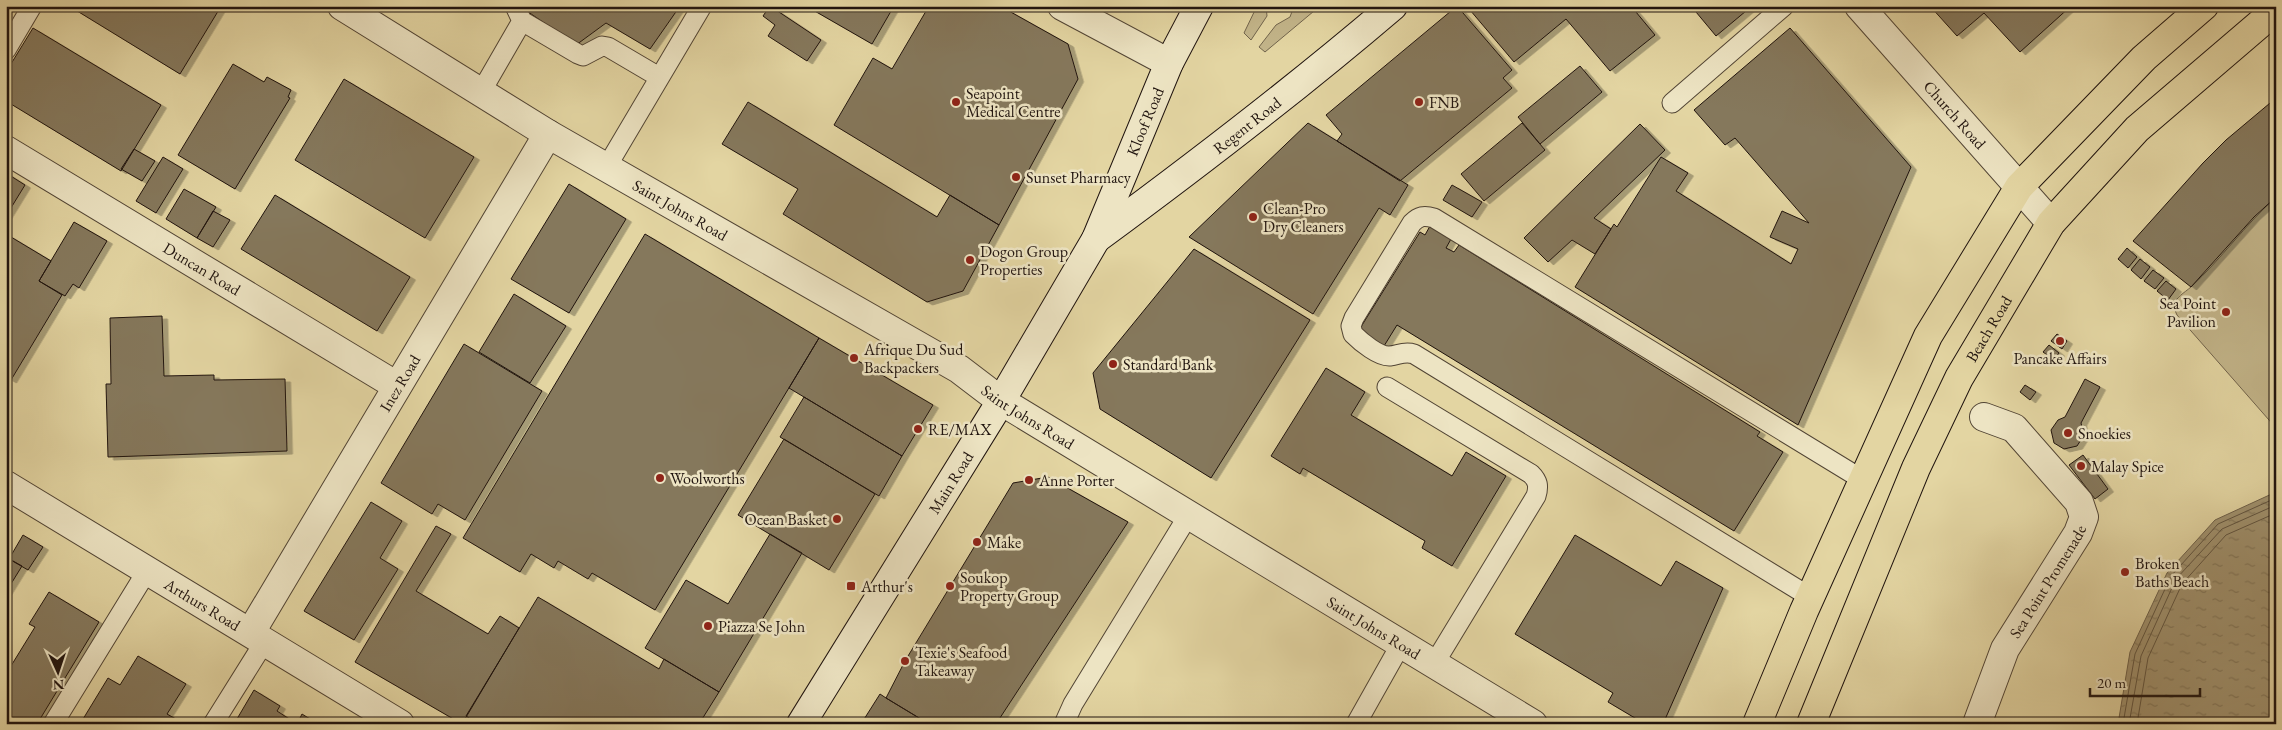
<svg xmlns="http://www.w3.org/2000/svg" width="2282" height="730" font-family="'EB Garamond',serif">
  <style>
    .grass { fill: #c2b489; stroke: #71644c }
    .water { fill: url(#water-ripples); stroke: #6d6049 }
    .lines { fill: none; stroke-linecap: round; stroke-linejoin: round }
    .shore { stroke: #605440; stroke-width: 1 }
    .building { fill: #85785b; stroke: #20140f; filter: url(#shadow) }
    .service-casing { stroke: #514434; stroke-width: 21 }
    .pedestrian-casing { stroke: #514434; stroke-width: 30 }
    .minor-casing { stroke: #514434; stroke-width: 30 }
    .secondary-casing { stroke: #20140f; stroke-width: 30 }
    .primary-casing { stroke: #20140f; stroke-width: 30 }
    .service { stroke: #ede4c3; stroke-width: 19 }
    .pedestrian { stroke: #ede4c3; stroke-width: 28 }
    .minor { stroke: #ede4c3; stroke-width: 28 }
    .secondary { stroke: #ede4c3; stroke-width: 28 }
    .primary { stroke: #e3d5a2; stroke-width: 28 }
    .poi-dot { fill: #8f2418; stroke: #ede4c3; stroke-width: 2 }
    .labels { text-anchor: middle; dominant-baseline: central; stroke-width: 5; stroke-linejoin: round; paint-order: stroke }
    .poi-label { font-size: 16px; fill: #20140f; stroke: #ede4c3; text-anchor: start }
    .street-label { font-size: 16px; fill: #20140f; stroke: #ede4c3 }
  </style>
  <defs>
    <pattern id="water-ripples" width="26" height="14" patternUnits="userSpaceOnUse" patternTransform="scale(1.25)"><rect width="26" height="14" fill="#a19370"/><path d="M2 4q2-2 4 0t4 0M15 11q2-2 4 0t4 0" fill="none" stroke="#83775a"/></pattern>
    <filter id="shadow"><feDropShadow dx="5.5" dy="3" stdDeviation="0" flood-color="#0004"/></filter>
  </defs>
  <rect width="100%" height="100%" fill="#e3d5a2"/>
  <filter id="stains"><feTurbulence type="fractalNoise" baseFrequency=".004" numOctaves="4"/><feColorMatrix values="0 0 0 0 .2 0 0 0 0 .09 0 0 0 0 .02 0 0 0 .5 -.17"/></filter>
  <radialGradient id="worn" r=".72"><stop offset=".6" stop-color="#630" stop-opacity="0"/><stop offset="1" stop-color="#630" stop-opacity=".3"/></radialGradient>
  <path class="grass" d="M1257 6H1266L1267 16 1251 40 1244 33Z
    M1294 6H1320L1265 52 1259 47 1276 25 1290 17Z
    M2276 197V428L2177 315 2173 306C2176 297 2184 293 2191 287 2221 259 2245 225 2276 197Z"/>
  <path class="water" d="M2276 492V724H2118L2130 652 2167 573 2215 520Z"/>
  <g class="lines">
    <path class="shore" d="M2123 724 2135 654 2171 576 2218 524 2276 498
      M2129 724 2141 656 2176 579 2222 529 2276 505
      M2137 724 2148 658 2182 584 2226 535 2276 513"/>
  </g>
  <path class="building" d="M69 6H216L220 8 180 74Z
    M526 6H680L650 49 606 23 576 45 524 9Z
    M770 6 821 40 807 61 768 36 775 25 763 16Z
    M806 6H894L872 44Z
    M929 6H1000L1068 44 1078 79 999 225 834 125 873 58 892 69Z
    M1457 6 1512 70 1503 78 1512 88 1400 181 1337 141 1342 134 1326 115Z
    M1474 6H1631L1655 35 1610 71 1566 19 1514 62 1470 10Z
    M1691 6H1752L1716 36Z
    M1930 6H2071L2020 52 1984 13 1957 36Z
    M33 28 161 105 121 171 6 101V72Z
    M1790 28 1911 167 1798 425 1575 287 1614 224 1617 227 1661 157 1688 173 1676 191 1791 264 1798 249 1770 237 1782 211 1809 223 1735 138 1725 145 1694 110Z
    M233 64 264 82 267 77 291 90 288 97 290 98 235 189 178 155Z
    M1580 66 1602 92 1540 144 1518 117Z
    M344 79 474 157 425 238 295 160Z
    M2276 98V197L2254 217 2191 287 2133 241 2203 163 2226 140Z
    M748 102 937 217 950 195 999 225 963 291 927 302 783 214 798 189 722 144Z
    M1308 123 1408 185 1390 215 1379 208 1313 314 1189 237Z
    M1522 123 1545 150 1484 201 1461 174Z
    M1640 124 1665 150 1594 218 1611 229 1595 254 1572 240 1548 262 1524 238Z
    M134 149 155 161 142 181 121 169Z
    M163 157 183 169 156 213 136 201Z
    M6 173 25 185 6 216Z
    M569 184 626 219 569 313 511 279Z
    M1452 185 1482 202 1472 217 1443 200Z
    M184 189 216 207 197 238 166 219Z
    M275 195 410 277 377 331 241 249Z
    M213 211 230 220 213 247 197 238Z
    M74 222 107 241 79 288 73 284 65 296 39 281Z
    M1430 226 1451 239 1446 248 1454 252 1459 245 1760 432 1757 436 1783 452 1734 531 1397 325 1384 346 1359 330 1420 232 1425 235Z
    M6 234 51 261 39 281 62 295 11 380 6 377Z
    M645 234 819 338 655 610 592 573 588 579 558 561 554 568 531 554 520 572 463 538Z
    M2127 248 2137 257 2128 268 2118 259Z
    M1194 249 1310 320 1211 478 1100 409 1093 373Z
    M2140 259 2150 267 2141 279 2131 270Z
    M2153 270 2164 278 2155 289 2144 281Z
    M2166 281 2176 289 2168 300 2157 291Z
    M514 294 566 326 530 383 479 352Z
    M162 316 164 376 214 375V380L285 379 287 451 108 457 106 384H111L110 318Z
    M2057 334 2067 341 2062 349 2051 341Z
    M819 338 933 405 902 456 789 388Z
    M464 344 542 391 465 520 438 504 432 514 381 483Z
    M2049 345 2059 353 2054 360 2043 352Z
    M1326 368 1365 392 1351 415 1452 476 1466 452 1506 476 1452 566 1422 548 1425 541 1303 468 1300 474 1271 456Z
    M2085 379 2100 387 2081 423 2084 435 2077 446 2064 449 2054 443 2051 430 2058 420 2065 417Z
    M2025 385 2036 392 2030 400 2020 392Z
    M804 397 902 456 879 496 780 437Z
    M784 439 875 494 829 570 738 515Z
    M2083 455 2108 489 2095 499 2069 465Z
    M1048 477 1128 522 996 724H929L886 698 905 661 1013 483Z
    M371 502 402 521 380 558 398 569 354 640 304 611Z
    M436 526 451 534 416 591 488 634 500 616 519 628 462 724 355 662Z
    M770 534 802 553 719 692 645 648 686 580 728 604Z
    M23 535 43 547 28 570 9 559Z
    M1575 535 1661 586 1676 561 1723 588 1663 724H1645L1608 702 1613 693 1515 634Z
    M6 557 22 566 6 592Z
    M49 592 99 622 37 724H6V674L35 627 29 624Z
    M538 597 659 669 664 659 719 692 699 724H478L466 716Z
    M138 656 186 684 167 714 181 722 180 724H80L108 678 120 685Z
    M254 690 280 706 277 711 297 724 302 714 318 724H234Z
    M880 694 886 698 929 724H861Z"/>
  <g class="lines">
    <defs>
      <path id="service" d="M522 21 578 54 583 56 602 46 608 47 659 77
        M6 50 32 6
        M481 92 522 21 515 6
        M1672 103 1784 6
        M606 168 702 6
        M1387 387 1531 474C1538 481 1539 486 1536 496L1434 664
        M1810 597 1414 354C1404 351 1399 355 1390 356 1379 357 1361 342 1353 334L1351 326 1354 318 1412 223C1419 216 1424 215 1434 218L1863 480
        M53 724 147 571
        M213 724 265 641
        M1064 724 1073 704 1188 516
        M1356 724 1401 644"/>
      <g id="pedestrian">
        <path id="s1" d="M1977 724 2005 649 2078 533 2084 517 2079 502 2014 428 1984 417"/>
      </g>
      <g id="minor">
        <path id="s2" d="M342 6 548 134 959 369 1001 401 1533 724"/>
        <path d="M1062 6 1169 63"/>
        <path id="s3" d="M1859 6 2051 223"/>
        <path id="s4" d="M6 150 397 386"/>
        <path id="s5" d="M6 485 400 724"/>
        <path id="s6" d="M251 632 548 134"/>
      </g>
      <g id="secondary">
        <path id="s7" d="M1096 239C1198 164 1297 88 1393 6"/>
        <path id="s8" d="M801 724 1001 401 1096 239 1169 63 1199 6"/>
      </g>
      <g id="primary">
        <path d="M1757 724 1804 611 1928 336 2019 187 2144 58 2204 6"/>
        <path id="s9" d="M1811 724 1916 468 1959 378 2051 223 2137 129 2276 10"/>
      </g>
    </defs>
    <use href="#service" class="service-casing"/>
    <use href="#pedestrian" class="pedestrian-casing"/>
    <use href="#minor" class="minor-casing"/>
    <use href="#secondary" class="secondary-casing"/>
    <use href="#primary" class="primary-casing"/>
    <use href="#service" class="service"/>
    <use href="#pedestrian" class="pedestrian"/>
    <use href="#minor" class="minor"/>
    <use href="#secondary" class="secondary"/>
    <use href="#primary" class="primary"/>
  </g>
  <g class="poi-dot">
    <circle cx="956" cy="102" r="5"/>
    <circle cx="1419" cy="102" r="5"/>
    <circle cx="1016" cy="177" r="5"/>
    <circle cx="1253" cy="217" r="5"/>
    <circle cx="970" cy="260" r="5"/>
    <circle cx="2226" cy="312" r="5"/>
    <circle cx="2060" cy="341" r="5"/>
    <circle cx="854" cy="358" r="5"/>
    <circle cx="1113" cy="364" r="5"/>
    <circle cx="918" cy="429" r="5"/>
    <circle cx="2068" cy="433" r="5"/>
    <circle cx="2081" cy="466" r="5"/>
    <circle cx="660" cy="478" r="5"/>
    <circle cx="1029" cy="480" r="5"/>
    <circle cx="837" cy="519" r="5"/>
    <circle cx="977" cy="542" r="5"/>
    <circle cx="2125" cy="572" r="5"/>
    <rect x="846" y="581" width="10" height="10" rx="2.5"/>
    <circle cx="950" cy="586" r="5"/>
    <circle cx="708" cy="626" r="5"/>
    <circle cx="905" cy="661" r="5"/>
  </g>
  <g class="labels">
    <g class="poi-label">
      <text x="966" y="93">Seapoint<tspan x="966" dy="18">Medical Centre</tspan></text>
      <text x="1429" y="102">FNB</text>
      <text x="1026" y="177">Sunset Pharmacy</text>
      <text x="1263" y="208">Clean-Pro<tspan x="1263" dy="18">Dry Cleaners</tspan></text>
      <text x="980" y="251">Dogon Group<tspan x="980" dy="18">Properties</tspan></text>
      <text x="2216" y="303" text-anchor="end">Sea Point<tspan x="2216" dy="18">Pavilion</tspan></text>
      <text x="864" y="349">Afrique Du Sud<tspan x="864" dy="18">Backpackers</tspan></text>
      <text x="2060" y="358" text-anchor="middle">Pancake Affairs</text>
      <text x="1123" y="364">Standard Bank</text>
      <text x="928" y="429">RE/MAX</text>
      <text x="2078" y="433">Snoekies</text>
      <text x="2091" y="466">Malay Spice</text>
      <text x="670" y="478">Woolworths</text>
      <text x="1039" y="480">Anne Porter</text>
      <text x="827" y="519" text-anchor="end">Ocean Basket</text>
      <text x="987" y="542">Make</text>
      <text x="2135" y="563">Broken<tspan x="2135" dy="18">Baths Beach</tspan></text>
      <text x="960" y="577">Soukop<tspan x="960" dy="18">Property Group</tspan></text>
      <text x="861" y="586">Arthur's</text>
      <text x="718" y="626">Piazza Se John</text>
      <text x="915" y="652">Texie's Seafood<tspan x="915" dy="18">Takeaway</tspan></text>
    </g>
    <g class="street-label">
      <text stroke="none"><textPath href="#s3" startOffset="145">Church Road</textPath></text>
      <text stroke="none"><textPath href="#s8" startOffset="695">Kloof Road</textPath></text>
      <text stroke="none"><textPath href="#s7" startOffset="189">Regent Road</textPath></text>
      <text stroke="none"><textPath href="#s2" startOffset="395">Saint Johns Road</textPath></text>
      <text stroke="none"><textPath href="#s4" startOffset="229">Duncan Road</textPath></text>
      <text stroke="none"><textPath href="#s9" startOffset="434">Beach Road</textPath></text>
      <text stroke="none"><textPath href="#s6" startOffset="290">Inez Road</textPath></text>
      <text stroke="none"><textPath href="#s2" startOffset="800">Saint Johns Road</textPath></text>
      <text stroke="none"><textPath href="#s8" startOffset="284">Main Road</textPath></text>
      <text stroke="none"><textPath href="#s1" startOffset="160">Sea Point Promenade</textPath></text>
      <text stroke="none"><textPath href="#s5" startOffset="230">Arthurs Road</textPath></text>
      <text stroke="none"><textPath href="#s2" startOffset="1205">Saint Johns Road</textPath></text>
    </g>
  </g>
  <rect width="2282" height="730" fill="none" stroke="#e3d5a2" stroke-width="25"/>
  <rect x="8" y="8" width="2267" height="715" fill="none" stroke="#20140f" stroke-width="2.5"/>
  <rect x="12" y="12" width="2257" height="705" fill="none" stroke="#20140f"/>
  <g transform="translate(58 672) rotate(177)" stroke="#ede4c3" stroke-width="4" paint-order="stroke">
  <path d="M0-4L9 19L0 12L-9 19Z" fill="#20140f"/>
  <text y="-8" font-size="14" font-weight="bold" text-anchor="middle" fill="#20140f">N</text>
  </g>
  <path d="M2090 688v8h110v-8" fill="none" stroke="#20140f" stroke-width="2.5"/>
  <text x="2097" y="688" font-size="15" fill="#20140f" stroke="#ede4c3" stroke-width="4" paint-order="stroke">20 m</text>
  <rect width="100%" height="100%" filter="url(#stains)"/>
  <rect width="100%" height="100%" fill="url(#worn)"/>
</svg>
